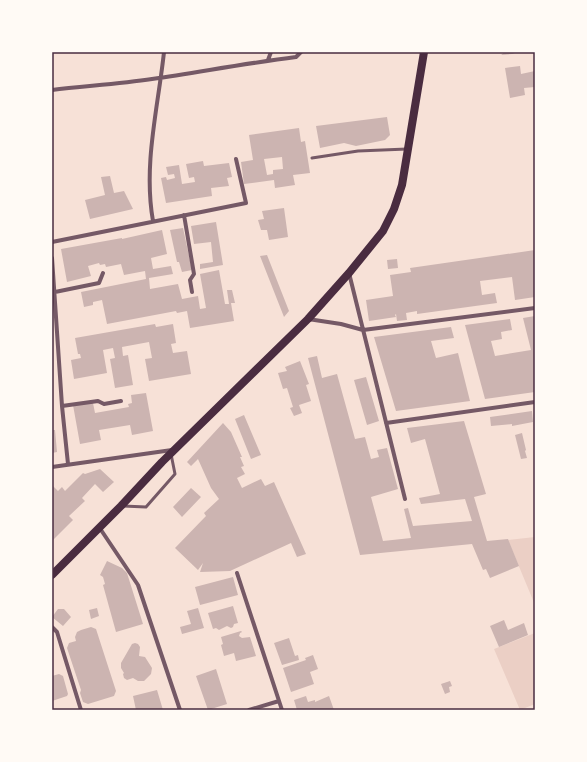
<svg xmlns="http://www.w3.org/2000/svg" width="587" height="762" font-family="Ubuntu,sans-serif">
  <style>
    .green { fill: #ebcfc5 }
    .building { fill: #ccb4b1; fill-rule: evenodd }
    .lines { fill: none; stroke-linecap: round; stroke-linejoin: round }
    .service { stroke: #755966; stroke-width: 3 }
    .minor { stroke: #755966; stroke-width: 4 }
    .secondary { stroke: #4a2c40; stroke-width: 8 }
    .neatline { fill: none; stroke: #4a2c40; stroke-width: 1.5 }
  </style>
  <rect width="100%" height="100%" fill="#f7e1d7"/>
  <path class="green" d="M535 537V605L508 540Z
    M535 633V704L520 710 494 649Z"/>
  <path class="building" d="M505 52H515V53L512 54 501 55Z
    M520 66 521 74 535 71V87L524 88 525 95 510 98 505 68Z
    M387 117 390 135 385 140 356 146 344 143 320 148 316 126Z
    M299 128 301 142 305 141 310 173 293 175 295 185 275 188 274 180 244 184 241 162 253 160 249 135ZM282 157 283 169 273 170V174L267 175 264 159Z
    M203 161 204 166 229 163 232 177 227 178 229 186 211 188 212 196 166 203 161 178 166 177 167 180 175 178 174 174 168 175 166 167 179 165 182 184 195 182 194 177 189 178 186 164Z
    M110 176 114 193 124 191 133 209 90 219 85 200 105 195 101 177Z
    M284 208 288 237 269 240 267 230H261L258 220 264 219 262 211Z
    M216 222 223 265 200 269V264L213 262 211 242 194 244 191 226Z
    M183 228 192 270 182 272 179 262H177L170 230Z
    M162 230 167 254 151 258 153 269 171 266 173 274 149 278 150 289 178 284 182 299 198 296 200 309 206 308 200 274 219 270 225 304H229L227 290H232L235 303H231L234 321 190 328 187 311 177 313 176 311 107 324 102 300 93 302V305L84 307 81 292 146 279 145 271 124 275 121 264 106 267 105 264 100 265 99 263 88 266 91 276 67 282 61 249 122 238V239Z
    M535 250V297L515 300 512 277 480 281 482 295 495 293 497 303 417 314V311L406 313 407 320 397 321 396 314 395 315 396 317 369 321 366 300 393 296 390 275 411 272 410 268Z
    M267 255 289 311 284 317 260 256Z
    M397 259 398 268 388 269 387 260Z
    M535 316V392L485 399 465 325 510 319 512 330 501 332 502 339 491 341 495 356 531 350 523 318Z
    M155 324 156 327 173 324 176 343 171 344 173 353 187 351 191 374 149 381 145 359 152 358 149 342 122 347 123 356 128 355 133 385 115 388 110 359 115 358 113 348 103 350 107 373 74 379 71 360 81 358 80 354H78L75 338Z
    M451 327 454 338 431 341 436 358 458 353 470 401 396 411 374 337Z
    M317 356 322 378 337 374 355 439 365 437 371 459 379 457 377 450 387 448 398 489 371 497 383 541 411 538 404 509 408 508 413 526 472 521 465 499 421 504 419 498 440 494 425 439 411 443 407 428 464 421 486 494 474 497 487 541 508 539 519 566 490 578 486 569 483 570 472 544 360 555 308 358Z
    M300 361 309 384 306 385 311 401 299 405 302 413 294 416 290 408 293 407 287 388 283 389 278 373 287 371 285 367Z
    M366 377 379 421 367 425 354 380Z
    M146 393 153 431 132 435 130 425 99 430 101 440 80 444 73 405 93 403 95 413 129 407 128 404 132 403 131 395Z
    M532 411 533 422 512 426V424L491 426 490 417Z
    M244 415 261 455 251 459 235 419Z
    M223 423 231 432 242 457H240L244 466 241 467 245 474 237 478 242 488 261 479 265 486 274 482 306 554 297 557 291 543 230 571 200 572 203 563 198 570 175 548 206 516 204 513 219 499 211 488 198 459 191 466 187 462Z
    M52 430H55L57 452 52 453Z
    M522 433 526 450 525 451 527 458 521 459 515 435Z
    M100 469 114 482 103 492 95 484 82 498 85 501 69 516 73 520 52 541V485L58 491 62 487 65 491 83 473 85 474Z
    M191 488 201 497 182 517 173 507Z
    M107 561 122 568 127 573 143 624 116 632 103 585 105 584 103 577 100 575Z
    M233 577 238 595 200 605 195 587Z
    M233 606 238 623 234 624 233 627 231 628 227 626 219 630 216 628 213 629 208 613Z
    M97 608 99 616 91 619 89 610Z
    M198 608 204 628 182 634 180 627 191 624 187 611Z
    M58 609H64L71 617 63 626 52 617Z
    M504 620 508 630 524 623 528 635 499 647 490 626Z
    M91 627 96 629 116 691 114 696 88 704 83 702 80 693 81 690 67 648 69 643 76 641 75 637 77 632 81 630Z
    M241 631 242 632 240 633 239 636 242 638 250 637 256 656 236 661 234 653 224 656 221 645 223 644 221 637Z
    M289 638 295 656 298 655 299 660 282 665 274 643Z
    M135 643 138 644 140 647 139 656 145 657 152 668 151 674 144 681H138L133 678 127 680 124 678 123 674 124 673 121 668V663L132 644Z
    M313 655 318 669 310 672 314 684 291 692 283 668 306 660 305 658Z
    M216 669 227 704 208 710 196 676Z
    M59 674 63 676 68 694 67 696 52 701V676Z
    M450 681 452 686 449 687 450 692 445 694 441 684Z
    M157 690 163 710H136L133 696Z
    M306 696 308 702 315 700V702L329 696 334 710H297L294 700Z"/>
  <g class="lines">
    <path class="service" d="M312 158 358 151 407 149
      M123 506 146 507 175 474 171 454"/>
    <path class="minor" d="M268 60 271 52
      M52 90C85 86 119 84 152 79 200 72 248 63 296 57L301 52
      M184 215 194 274 190 280 192 292
      M153 221C143 165 158 108 164 52
      M52 242 246 203 236 159
      M52 258 62 406 68 464
      M349 273 405 499
      M55 292 99 283 103 273
      M308 319 341 324 363 330 535 308
      M62 406 98 401 104 404 121 401
      M386 423 535 402
      M52 467 172 450
      M99 527 138 585 180 710
      M237 573 282 710
      M52 627 57 632 81 710
      M249 710 279 701"/>
    <path class="secondary" d="M52 575 121 506 162 462 308 319 349 273 383 231 394 209 402 185 424 52"/>
  </g>
  <rect width="587" height="762" fill="none" stroke="#fffaf5" stroke-width="106"/>
  <rect x="53" y="53" width="481" height="656" class="neatline"/>
</svg>
